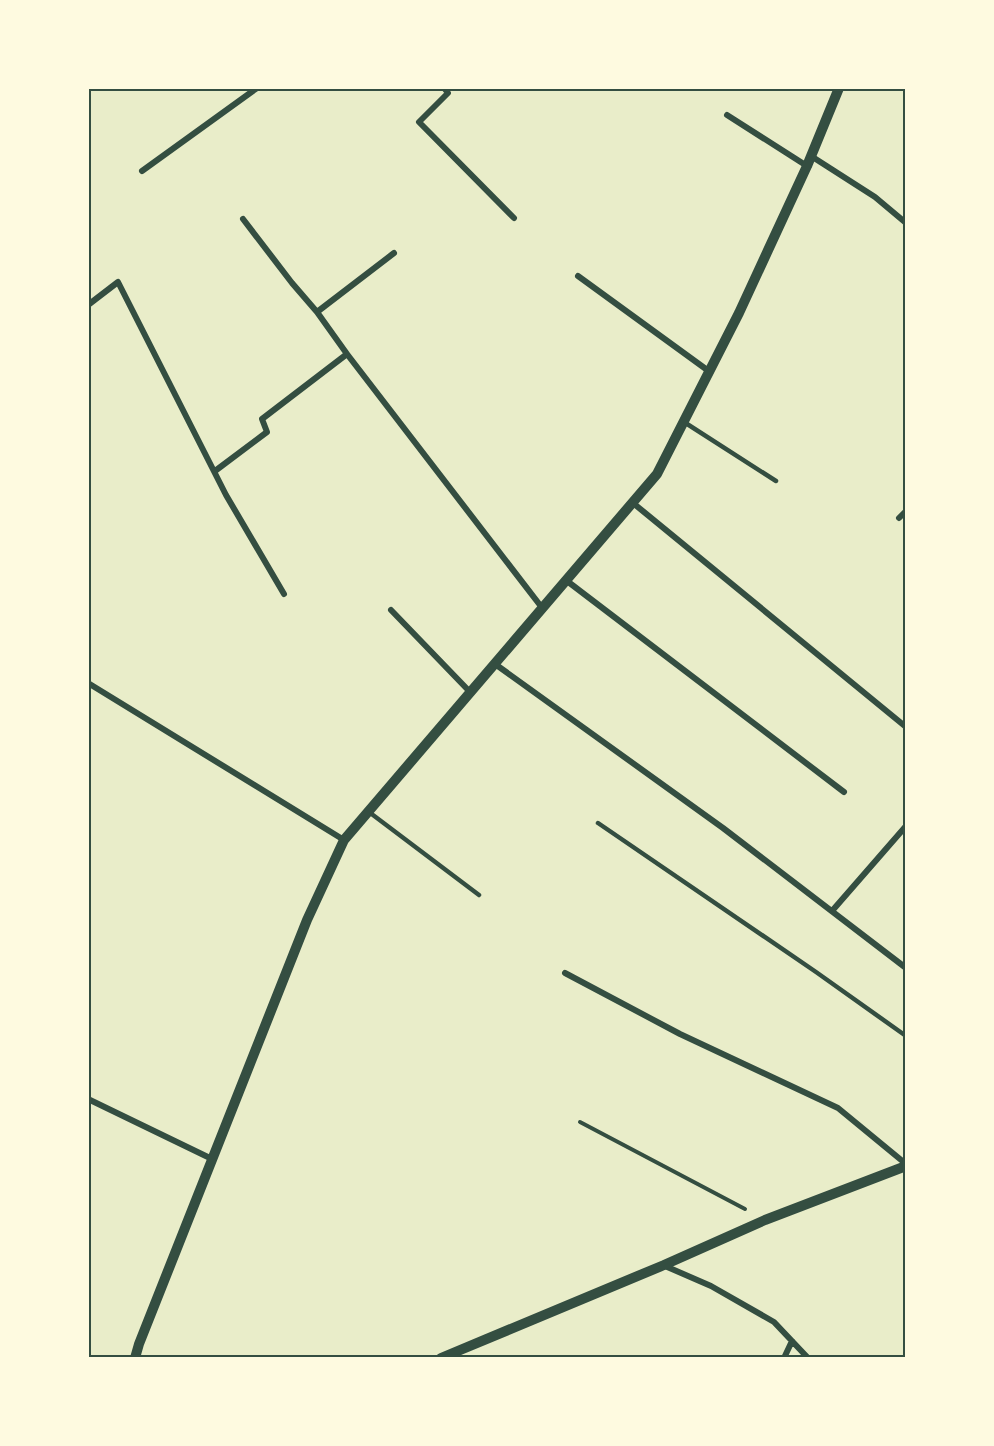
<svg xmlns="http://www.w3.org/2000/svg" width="994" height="1446" font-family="Montserrat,sans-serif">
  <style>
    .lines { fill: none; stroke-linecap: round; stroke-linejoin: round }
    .path { stroke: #344e41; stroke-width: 4 }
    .service { stroke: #344e41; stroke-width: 4.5 }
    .minor { stroke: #344e41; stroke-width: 6 }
    .tertiary { stroke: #344e41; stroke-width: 10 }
    .neatline { fill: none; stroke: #344e41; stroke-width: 2 }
  </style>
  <rect width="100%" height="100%" fill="#e9edc9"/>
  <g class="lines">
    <path class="path" d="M580 1122 745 1209"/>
    <path class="service" d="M684 422 776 481
      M369 812 479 895
      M598 823 816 972 906 1036"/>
    <path class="minor" d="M444 88 448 93 419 122 514 218
      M727 115 807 166
      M811 156 875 197 906 223
      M142 171 257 88
      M243 219 292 283 317 312
      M578 276 710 372
      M88 305 118 282 226 495 284 594
      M347 354 317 312 394 253
      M215 471 267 432 262 419 347 354 543 609
      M633 503 906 727
      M899 518 906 511
      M567 581 844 792
      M391 610 471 693
      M495 664 723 828 906 968
      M88 683 344 840
      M832 911 906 826
      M565 973 680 1034 838 1108 906 1164
      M88 1099 212 1159
      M665 1266 711 1286 774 1322 808 1358
      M784 1358 792 1341"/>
    <path class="tertiary" d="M135 1358 139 1344 307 920 344 840 657 474 739 313 807 166 839 88
      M441 1358 664 1265 765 1220 906 1166"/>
  </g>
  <rect width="994" height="1446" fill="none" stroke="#fefae0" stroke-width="180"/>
  <rect x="90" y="90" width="814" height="1266" class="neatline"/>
</svg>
